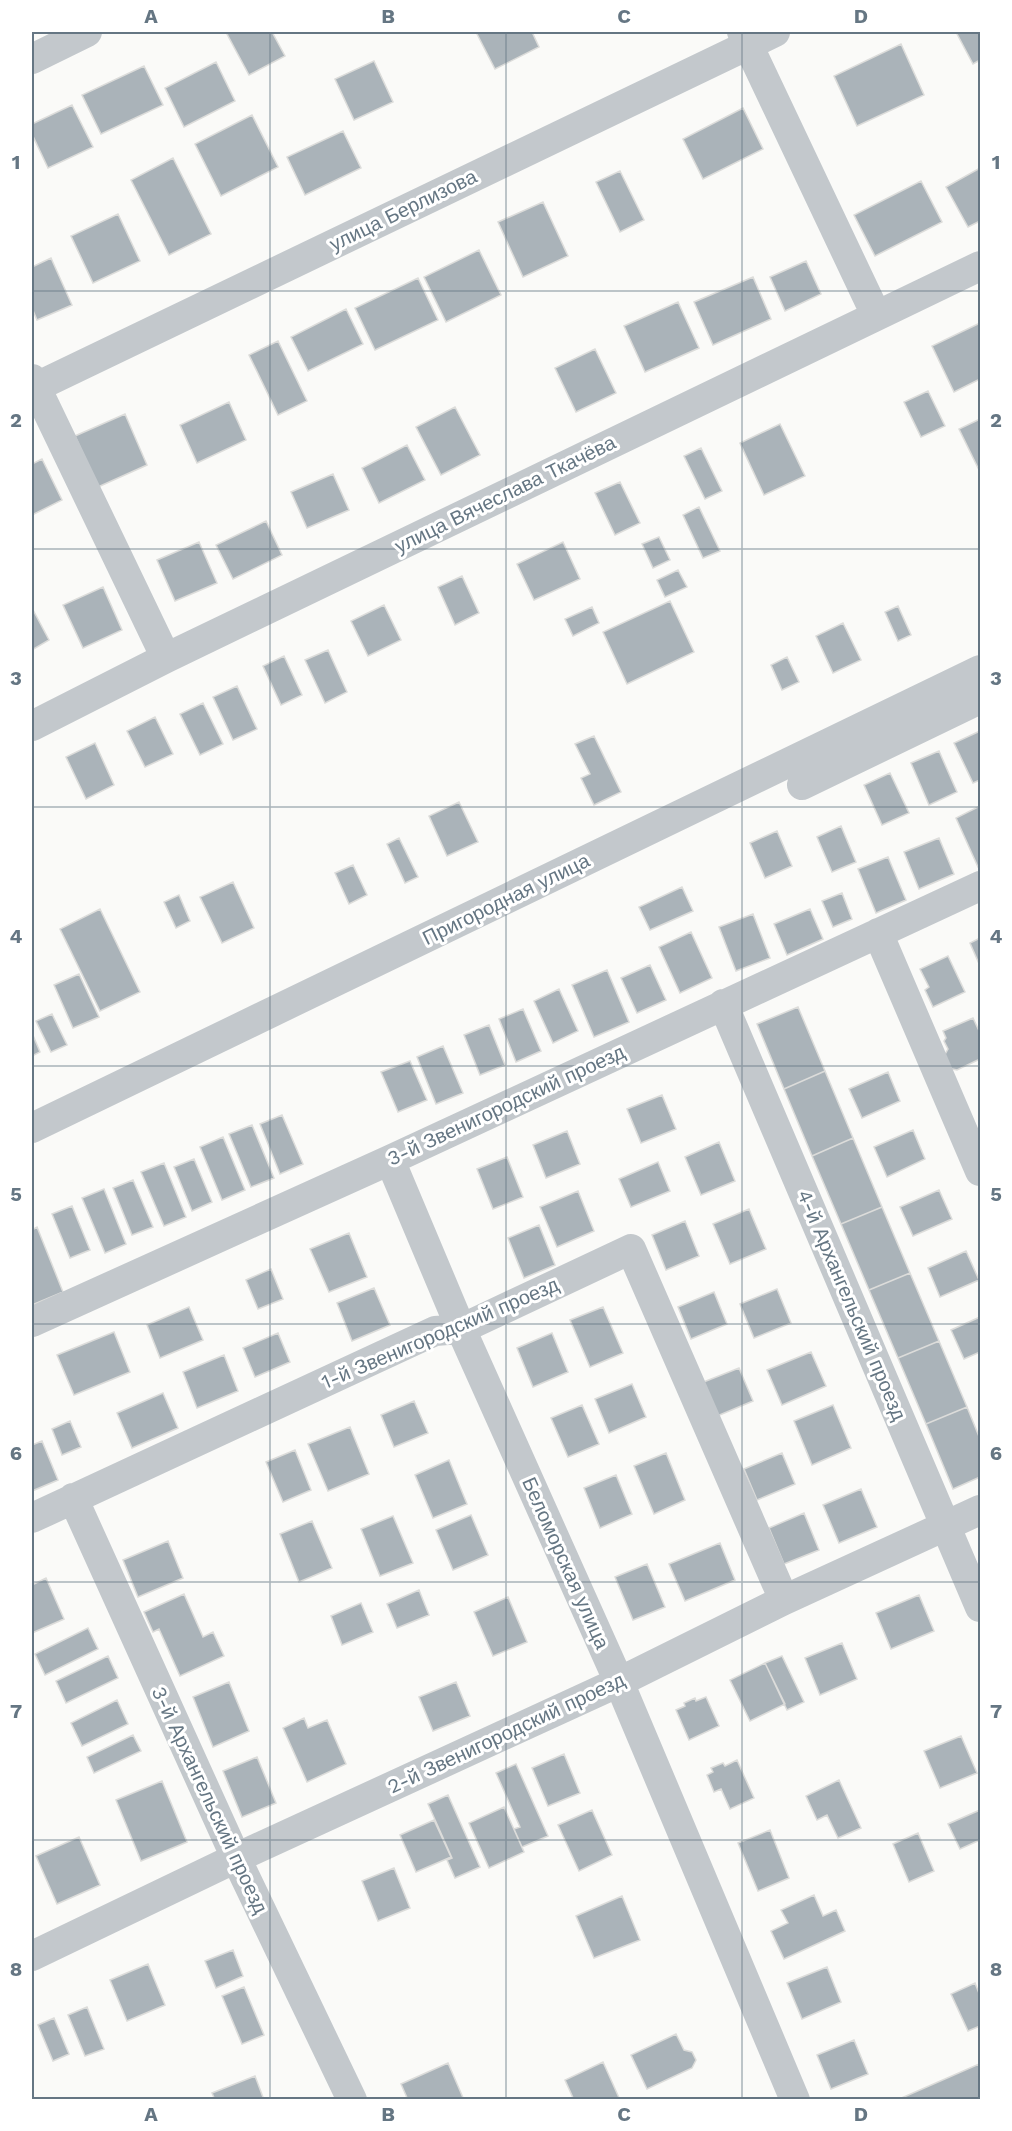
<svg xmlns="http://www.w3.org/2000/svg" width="1012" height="2131" font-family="'Work Sans',sans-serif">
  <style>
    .building { fill: #aab3b9; stroke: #dcdcda; stroke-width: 1.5 }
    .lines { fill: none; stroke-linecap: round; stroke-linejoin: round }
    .minor { stroke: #c3c8cc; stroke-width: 30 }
    .grid { fill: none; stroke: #657683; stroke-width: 1.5; stroke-opacity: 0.55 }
    .labels { text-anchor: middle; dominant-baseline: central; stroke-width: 6; stroke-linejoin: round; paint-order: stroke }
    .street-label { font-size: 20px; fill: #657683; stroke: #fff }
    .neatline { fill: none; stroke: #657683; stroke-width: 2 }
    .grid-label { font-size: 20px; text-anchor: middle; font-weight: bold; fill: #657683 }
  </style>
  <rect width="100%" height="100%" fill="#fafaf8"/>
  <path class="building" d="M231 32H272L285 56 249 75 227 34Z
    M476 32H532L539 47 495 69Z
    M956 32H980V60L973 64Z
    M901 44 924 95 857 126 834 76Z
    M374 61 393 102 354 120 335 79Z
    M216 62 235 101 184 127 165 88Z
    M144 66 163 105 101 134 82 95Z
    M72 105 93 147 48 168 32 134V124Z
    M743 108 763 149 703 179 683 139Z
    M252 115 278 167 221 196 195 144Z
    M343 131 361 168 305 195 287 157Z
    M173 158 211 234 169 255 131 180Z
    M980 168V221L968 227 946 187Z
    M620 171 644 220 620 232 596 182Z
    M921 181 942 222 875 256 854 215Z
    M543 202 568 256 523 277 498 222Z
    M118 214 140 261 93 283 71 236Z
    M479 250 501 295 446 322 424 277Z
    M51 258 72 305 37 320 32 308V267Z
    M806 261 821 294 785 311 770 277Z
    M753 277 771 319 713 345 694 302Z
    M418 278 438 320 375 350 355 308Z
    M678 302 699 348 645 372 624 326Z
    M346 309 363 344 308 371 291 337Z
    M980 323V379L954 392 932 346Z
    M278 341 307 401 278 415 249 355Z
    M595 349 616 393 576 412 555 368Z
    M928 391 945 426 921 437 904 402Z
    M229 402 246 440 197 463 180 425Z
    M455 407 480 455 441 475 416 427Z
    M125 414 147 465 98 487 75 436Z
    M980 419V472L959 429Z
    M780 424 805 476 764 495 740 443Z
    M407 445 425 480 379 503 362 468Z
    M701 448 722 491 705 499 684 456Z
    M42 459 62 500 32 515V464Z
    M333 474 349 510 307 528 291 492Z
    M620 482 640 523 615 535 595 493Z
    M699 507 720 551 703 558 683 515Z
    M266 521 282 555 233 579 216 545Z
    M659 537 670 560 653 568 642 544Z
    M199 542 217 583 175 601 157 560Z
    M563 542 580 579 534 600 517 564Z
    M678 570 687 587 665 597 657 580Z
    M462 576 479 613 455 625 438 587Z
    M103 587 122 630 83 648 63 605Z
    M670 601 694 652 627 684 603 632Z
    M384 605 401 640 368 656 351 621Z
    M898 606 911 635 898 641 885 612Z
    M592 607 599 623 573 636 565 619Z
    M32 608 49 640 32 650Z
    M843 623 861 660 833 673 816 636Z
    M328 650 347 692 325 703 305 660Z
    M284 656 302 695 281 705 263 666Z
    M787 657 799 682 782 690 771 665Z
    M237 686 257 729 233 740 213 697Z
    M203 703 223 744 200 755 180 714Z
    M155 717 173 754 145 767 127 731Z
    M980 731V780L973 783 954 743Z
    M594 736 621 792 594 805 581 778 590 774 575 744Z
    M95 743 114 785 86 799 66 757Z
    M939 751 957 792 929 805 911 763Z
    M890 773 909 813 882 825 864 785Z
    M459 802 478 842 447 856 429 816Z
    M980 806V866L978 867 956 818Z
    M841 826 856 862 832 872 817 837Z
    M777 831 792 866 765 878 750 843Z
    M399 838 418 877 405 883 387 844Z
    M939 838 954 874 919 889 904 852Z
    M888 857 906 900 876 913 858 869Z
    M353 865 367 895 349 904 335 873Z
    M233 882 254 928 222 943 200 897Z
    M682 887 693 911 650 930 639 907Z
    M842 893 852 919 833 927 822 901Z
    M179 895 190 921 176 928 164 902Z
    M100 909 140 992 100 1011 60 929Z
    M810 909 823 939 787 955 774 924Z
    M753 914 770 958 736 971 719 927Z
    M691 932 712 978 680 993 659 947Z
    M980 938V966L970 943Z
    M948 956 965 992 933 1007 925 990 929 987 920 969Z
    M650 965 666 1000 637 1013 621 978Z
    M607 970 629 1022 594 1037 572 985Z
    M79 974 99 1017 73 1028 54 985Z
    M559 989 578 1031 553 1043 534 1001Z
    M798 1007 825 1071 784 1089 757 1024Z
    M523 1009 541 1051 516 1062 499 1019Z
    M52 1014 67 1045 51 1052 36 1021Z
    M973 1018 980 1033V1059L957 1070 948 1068 943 1058 948 1049 944 1041 946 1038 943 1031Z
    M489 1025 505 1065 480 1075 464 1035Z
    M32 1033 40 1052 32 1056Z
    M443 1046 463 1093 436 1104 417 1057Z
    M410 1061 427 1100 398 1112 381 1072Z
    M825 1071 853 1138 812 1156 784 1089Z
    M888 1072 900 1101 862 1118 849 1089Z
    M662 1095 676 1129 641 1143 627 1109Z
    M282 1115 303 1164 280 1174 260 1124Z
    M252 1125 274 1178 251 1187 229 1134Z
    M913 1130 925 1159 887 1177 874 1147Z
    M567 1131 580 1164 546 1178 533 1145Z
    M223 1137 245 1190 222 1200 200 1147Z
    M853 1138 882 1207 841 1224 812 1156Z
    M719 1142 735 1181 701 1195 685 1157Z
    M507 1157 523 1197 493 1209 477 1169Z
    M194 1159 212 1202 192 1211 174 1167Z
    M658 1162 670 1191 631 1207 619 1179Z
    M164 1163 186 1217 164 1226 141 1172Z
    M133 1180 153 1227 132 1235 113 1188Z
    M104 1189 126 1244 105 1253 82 1198Z
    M939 1190 952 1219 913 1236 900 1207Z
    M578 1191 594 1231 557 1247 540 1207Z
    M72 1206 90 1250 70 1258 52 1214Z
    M882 1207 910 1273 869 1290 841 1224Z
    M749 1209 766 1249 730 1264 713 1224Z
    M685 1221 699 1256 666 1270 652 1235Z
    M539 1225 555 1265 524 1278 508 1238Z
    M37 1227 63 1292 32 1305V1230Z
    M349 1233 367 1277 329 1292 310 1249Z
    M966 1251 979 1280 940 1297 928 1268Z
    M271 1269 283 1299 258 1309 246 1280Z
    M910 1273 939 1341 898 1358 869 1290Z
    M374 1288 390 1325 352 1341 337 1303Z
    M777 1289 791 1323 754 1338 740 1304Z
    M714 1292 727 1324 691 1339 678 1307Z
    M189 1307 203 1340 160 1358 147 1325Z
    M603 1307 623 1353 590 1367 570 1320Z
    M980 1317V1352L964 1359 951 1330Z
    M114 1332 130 1372 74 1395 57 1355Z
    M278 1333 290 1362 255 1377 243 1348Z
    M552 1333 568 1372 533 1387 517 1348Z
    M939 1341 967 1407 926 1424 898 1358Z
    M811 1352 826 1386 782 1405 767 1370Z
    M224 1355 238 1391 197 1408 183 1372Z
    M739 1368 753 1401 710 1419 696 1385Z
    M632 1384 646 1417 609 1433 595 1399Z
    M163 1393 178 1428 132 1448 117 1413Z
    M414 1401 428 1433 394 1447 381 1415Z
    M582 1405 599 1444 568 1457 551 1418Z
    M833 1405 851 1448 812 1465 794 1421Z
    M967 1407 980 1439V1477L953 1489 926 1424Z
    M70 1421 81 1447 62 1455 52 1429Z
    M350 1427 369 1474 328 1491 308 1444Z
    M42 1441 58 1480 32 1491V1445Z
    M295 1450 311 1490 283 1502 266 1462Z
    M666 1453 685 1500 654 1514 634 1466Z
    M782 1453 795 1484 757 1500 744 1469Z
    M449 1460 467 1504 433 1518 415 1475Z
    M616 1475 632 1514 600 1528 584 1488Z
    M861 1489 877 1527 839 1543 823 1505Z
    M804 1513 819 1550 784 1564 769 1528Z
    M471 1515 488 1555 453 1570 436 1530Z
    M393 1516 413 1563 380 1576 361 1529Z
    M312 1521 332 1568 299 1582 280 1534Z
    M168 1541 183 1578 138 1597 123 1560Z
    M720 1543 735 1580 685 1601 669 1564Z
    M647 1564 665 1607 633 1620 615 1577Z
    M46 1578 64 1619 32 1633V1585Z
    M419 1590 429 1615 397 1628 387 1604Z
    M184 1594 203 1637 213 1632 224 1656 180 1676 159 1629 153 1632 144 1612Z
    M919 1595 934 1631 891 1649 876 1613Z
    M508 1597 527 1642 493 1656 474 1612Z
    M361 1603 373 1632 342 1645 331 1616Z
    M88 1628 98 1649 45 1675 35 1654Z
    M842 1643 857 1679 820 1695 805 1658Z
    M108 1656 118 1678 66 1703 56 1681Z
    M782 1656 804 1702 787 1710 765 1663Z
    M765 1663 785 1704 750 1721 730 1680Z
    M229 1682 249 1731 213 1747 193 1697Z
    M456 1682 470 1716 433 1731 419 1697Z
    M706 1697 719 1726 689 1740 676 1710 685 1706 684 1703 695 1698 696 1701Z
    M117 1700 128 1724 82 1746 71 1723Z
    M304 1718 308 1728 327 1720 346 1764 307 1782 283 1728Z
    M133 1735 141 1751 94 1773 87 1757Z
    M961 1736 977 1773 940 1788 924 1751Z
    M564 1754 580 1793 548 1806 532 1768Z
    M257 1757 276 1803 242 1817 223 1771Z
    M737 1760 754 1798 730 1809 721 1789 714 1792 707 1775 713 1772 711 1768 723 1763 725 1766Z
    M516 1764 548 1836 522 1847 514 1829 520 1827 496 1773Z
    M839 1780 861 1828 838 1838 827 1815 817 1820 806 1796Z
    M162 1781 187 1842 141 1861 116 1800Z
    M448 1795 480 1867 455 1878 447 1860 452 1858 428 1804Z
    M504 1807 524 1852 489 1868 469 1823Z
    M592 1810 612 1855 579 1871 558 1825Z
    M980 1810V1840L960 1849 948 1824Z
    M434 1820 451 1857 416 1872 400 1835Z
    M770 1830 789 1878 758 1891 738 1843Z
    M918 1833 934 1871 909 1882 893 1844Z
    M79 1837 100 1885 57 1904 36 1856Z
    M394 1868 410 1908 378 1921 362 1881Z
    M814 1895 823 1916 836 1910 845 1931 784 1959 771 1931 788 1923 781 1910Z
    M622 1896 640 1940 594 1958 576 1916Z
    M233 1950 243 1976 216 1988 205 1961Z
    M148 1964 165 2005 127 2021 110 1980Z
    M827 1967 841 2002 802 2019 787 1983Z
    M975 1983 980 1996V2026L968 2031 951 1994Z
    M244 1987 264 2035 242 2044 222 1996Z
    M87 2007 104 2049 85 2056 68 2015Z
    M54 2018 69 2054 53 2061 38 2025Z
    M676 2034 684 2050 692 2052 696 2060 692 2068 647 2089 631 2055Z
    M854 2040 868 2074 831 2089 817 2055Z
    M603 2062 620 2100H574L565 2080Z
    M448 2063 464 2100H408L401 2084Z
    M979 2064 980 2068V2100H897Z
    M255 2076 264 2100H215L212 2093Z"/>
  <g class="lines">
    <path class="minor" d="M742 32 876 315
      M32 59 87 32
      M32 379 166 658
      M32 389 775 32
      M32 726 166 658 980 266
      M802 785 980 699
      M878 933 980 1171
      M723 1004 980 1607
      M32 1128 980 670
      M390 1160 461 1329 619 1682 795 2100
      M32 1322 390 1160 980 886
      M73 1498 236 1858 352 2100
      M32 1518 435 1331 461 1329 631 1249 784 1600
      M32 1956 236 1858 619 1682 784 1600 980 1510"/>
  </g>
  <path class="grid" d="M270 32V2100M506 32V2100M742 32V2100M32 291H980M32 549H980M32 807H980M32 1066H980M32 1324H980M32 1582H980M32 1840H980"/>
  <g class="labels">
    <g class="street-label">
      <text transform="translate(403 210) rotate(-26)">улица Берлизова</text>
      <text transform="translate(505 494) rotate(-26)">улица Вячеслава Ткачёва</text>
      <text transform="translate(506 899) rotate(-26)">Пригородная улица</text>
      <text transform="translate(506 1105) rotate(-25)">3-й Звенигородский проезд</text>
      <text transform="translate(852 1305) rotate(67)">4-й Архангельский проезд</text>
      <text transform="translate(440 1333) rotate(-23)">1-й Звенигородский проезд</text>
      <text transform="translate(566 1563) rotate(66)">Беломорская улица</text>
      <text transform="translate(506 1733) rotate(-25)">2-й Звенигородский проезд</text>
      <text transform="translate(210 1800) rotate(65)">3-й Архангельский проезд</text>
    </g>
  </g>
  <rect width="1012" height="2131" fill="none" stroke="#ffffff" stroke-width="66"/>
  <rect x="33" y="33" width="946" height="2065" class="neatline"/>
  <g class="grid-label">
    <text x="151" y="23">A</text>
    <text x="388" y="23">B</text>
    <text x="624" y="23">C</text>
    <text x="861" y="23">D</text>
    <text x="16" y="169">1</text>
    <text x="996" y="169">1</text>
    <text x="16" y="427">2</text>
    <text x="996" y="427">2</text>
    <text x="16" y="685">3</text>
    <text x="996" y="685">3</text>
    <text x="16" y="943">4</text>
    <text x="996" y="943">4</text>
    <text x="16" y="1201">5</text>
    <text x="996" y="1201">5</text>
    <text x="16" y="1460">6</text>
    <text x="996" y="1460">6</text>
    <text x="16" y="1718">7</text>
    <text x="996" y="1718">7</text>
    <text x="16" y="1976">8</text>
    <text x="996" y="1976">8</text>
    <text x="151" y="2121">A</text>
    <text x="388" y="2121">B</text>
    <text x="624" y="2121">C</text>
    <text x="861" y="2121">D</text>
  </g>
</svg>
